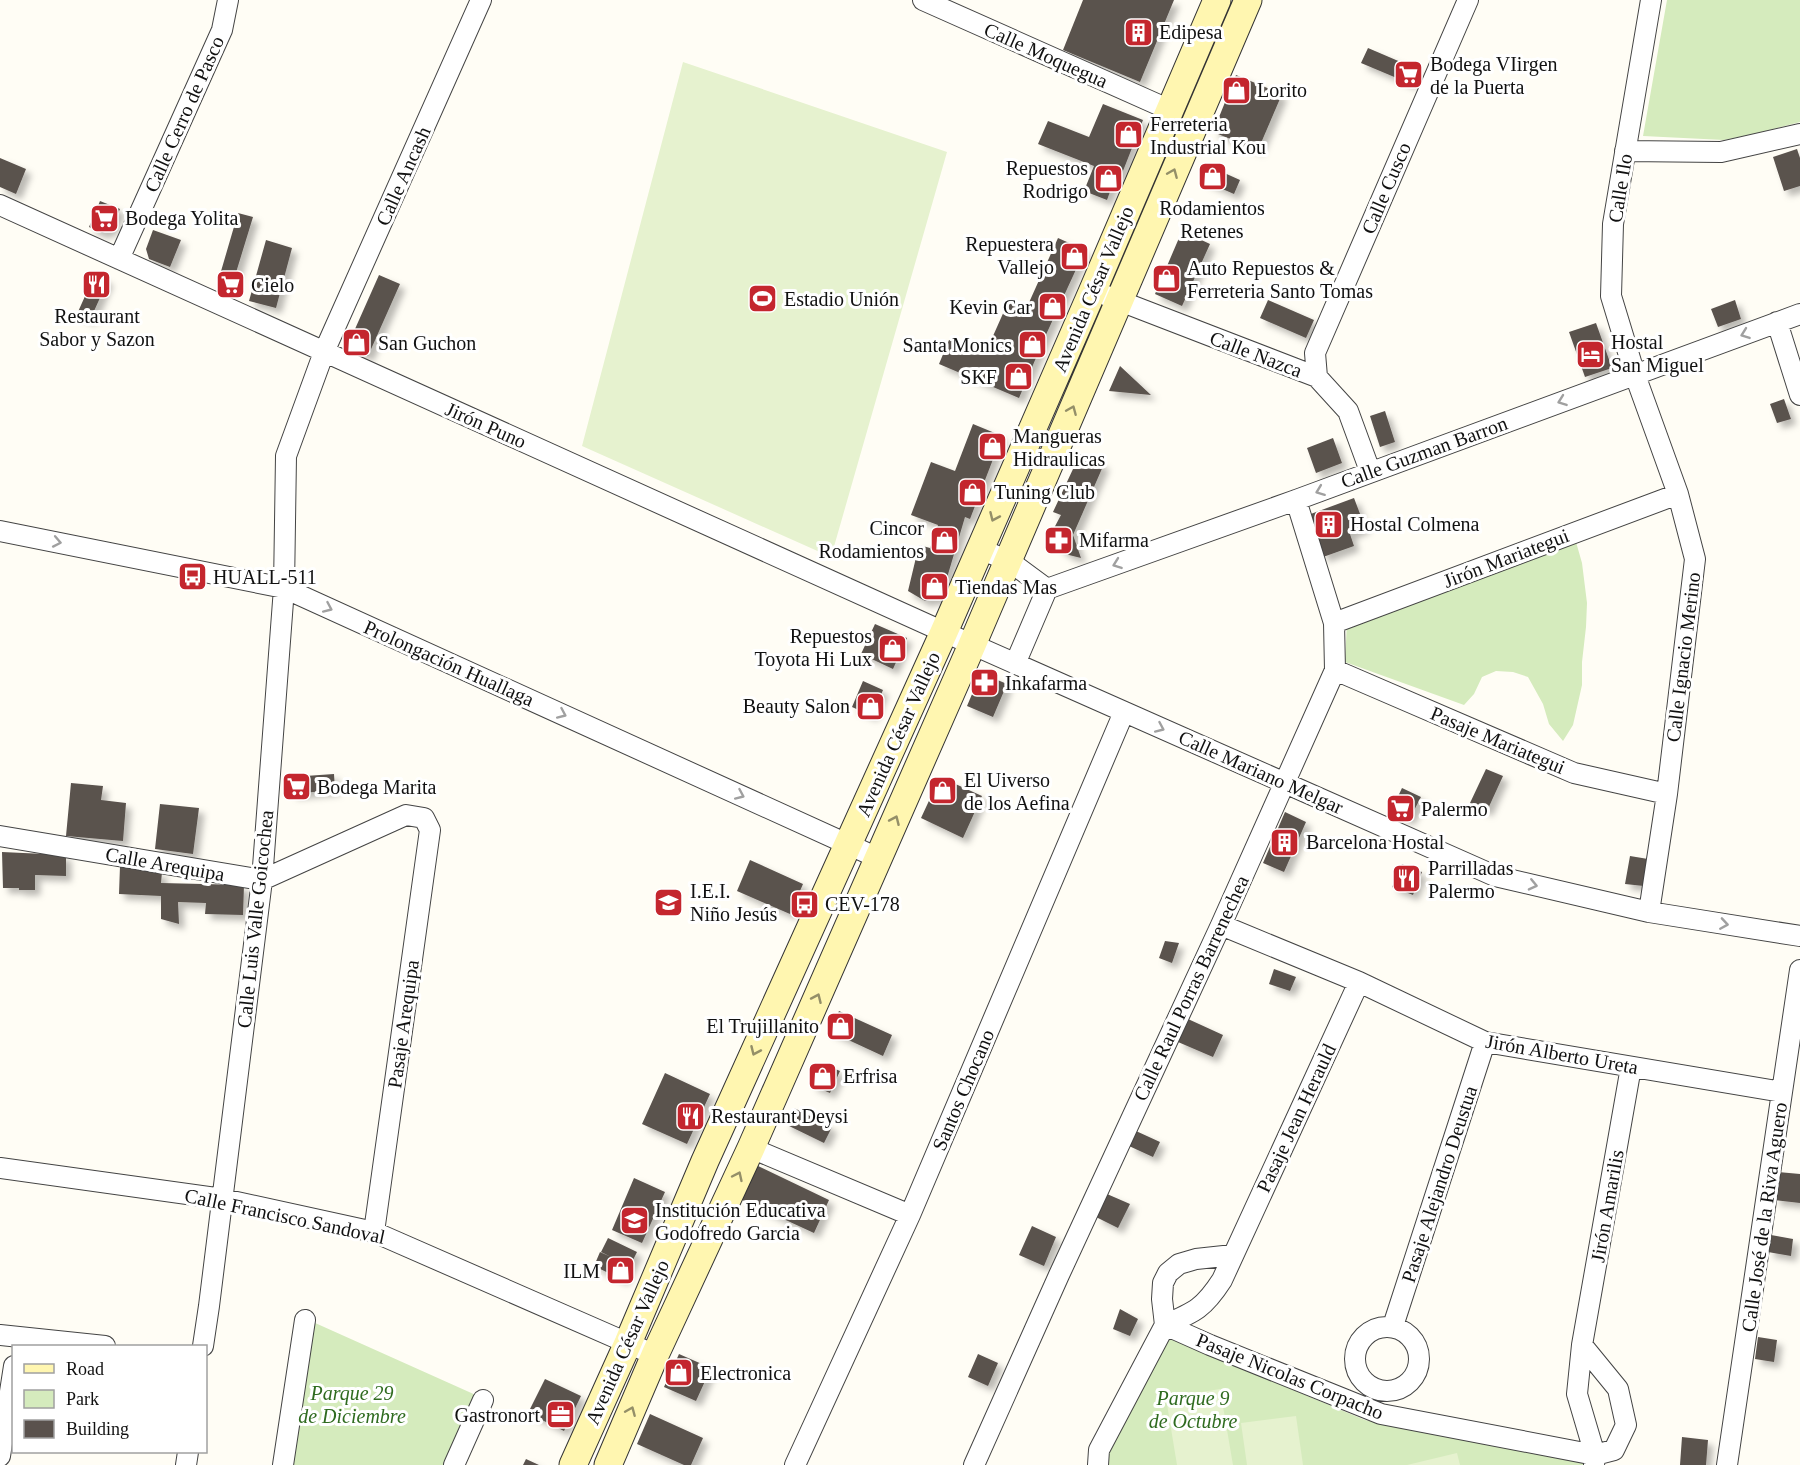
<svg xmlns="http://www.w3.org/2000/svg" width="1800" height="1465" font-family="Georgia,serif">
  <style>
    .green { fill: #d5ebbd }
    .pitch { fill: #e6f2cf }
    .building { fill: #5a524d; filter: url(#shadow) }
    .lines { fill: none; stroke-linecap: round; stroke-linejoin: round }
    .street-casing { stroke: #444; stroke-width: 22 }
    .secondary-casing { stroke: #333; stroke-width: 29 }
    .street { stroke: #fff; stroke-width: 20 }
    .secondary { stroke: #fff6b0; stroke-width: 27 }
    .oneway { stroke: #948f68 }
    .oneway2 { stroke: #a0a0a0 }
    .labels { text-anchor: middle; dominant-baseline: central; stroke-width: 6; stroke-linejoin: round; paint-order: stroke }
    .poi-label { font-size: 20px; fill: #111; stroke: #fff; text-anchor: start }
    .street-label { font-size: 20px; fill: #111; stroke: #fff }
    .park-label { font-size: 20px; font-style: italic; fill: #2f6b1f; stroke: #fff }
  </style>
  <defs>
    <filter id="shadow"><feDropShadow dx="5.5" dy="5.5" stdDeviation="3" flood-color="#0004"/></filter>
  </defs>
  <rect width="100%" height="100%" fill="#fffdf5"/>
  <path class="green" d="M1667 0H1800V122L1758 133 1724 140 1643 136Z
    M1576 542 1582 563 1587 603 1586 627 1582 662V685L1573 725 1563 741 1549 724 1543 704 1528 677 1513 672 1496 671 1482 677 1474 694 1464 705 1345 662 1347 622Z
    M304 1318 478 1396 447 1465H282Z
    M1167 1337 1365 1420 1587 1462V1465H1105L1107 1451Z"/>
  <path class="pitch" d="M683 62 947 152 831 557 582 446Z
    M1220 1389 1233 1465H1177L1166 1398Z
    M1296 1416 1303 1465H1247L1241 1423Z
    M1457 1453 1460 1465H1407Z"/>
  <path class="building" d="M1083 0H1174L1140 82 1063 50Z
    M1368 48 1417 69 1411 84 1361 63Z
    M1236 75 1282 94 1258 150 1213 132Z
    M1103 104 1143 120 1121 176 1116 175 1107 200 1084 191 1094 166 1038 144 1048 121 1089 137Z
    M1797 149 1800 158V186L1784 191 1773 157Z
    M0 158 26 169 16 194 0 187Z
    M1211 167 1240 180 1234 194 1204 181Z
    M100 201 120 209 111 230 102 233 89 227Z
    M238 213 253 217 231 289 217 285Z
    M153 230 181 240 170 267 149 259 146 249Z
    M1182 231 1210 244 1182 306 1155 294Z
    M1058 238 1085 250 1044 339 1019 398 939 364 949 340 985 354 1009 300 1027 307Z
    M266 240 292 248 276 308 249 301Z
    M95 274 108 280 90 320 77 314Z
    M379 275 400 284 368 356 347 347Z
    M1268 300 1314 320 1306 338 1260 318Z
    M1735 300 1741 319 1718 327 1711 309Z
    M1596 323 1612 368 1585 377 1569 332Z
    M1120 366 1151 395 1109 391Z
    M1784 399 1791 419 1777 423 1770 404Z
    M1385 411 1395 442 1380 447 1370 416Z
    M973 424 1002 436 970 519 965 517 941 598 925 601 908 591 919 545 930 548 938 525 911 515 931 462 955 471Z
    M1333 438 1342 463 1316 473 1307 448Z
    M1080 454 1104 464 1073 535 1081 558 1069 555 1058 547 1048 535 1053 530 1061 515 1053 512Z
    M1354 498 1365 527 1350 534 1354 546 1323 557 1308 515Z
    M875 624 907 638 893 669 861 654Z
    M981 673 1007 684 993 717 967 706Z
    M863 681 883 690 872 716 852 707Z
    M1486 769 1503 776 1487 811 1470 803Z
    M334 774 335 790 292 794 291 777Z
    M940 777 982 796 963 838 921 818Z
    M71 783 103 786 101 800 126 803 123 841 66 836Z
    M1402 788 1421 797 1409 820 1391 811Z
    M160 804 199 808 193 854 155 849Z
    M1285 812 1306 822 1284 872 1263 863Z
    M2 852 66 855V876L35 875V890H19V888H3Z
    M1630 856 1648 859 1644 886 1625 884Z
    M750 860 803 884 790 914 737 891Z
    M1402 864 1422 872 1413 895 1392 887Z
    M120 866 148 867 147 871 162 872 161 883 244 885 243 915 205 914 206 903 178 902 179 924 161 919V896L119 894Z
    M1165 941 1179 943 1172 963 1159 958Z
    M1274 969 1296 977 1290 991 1269 984Z
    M839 1011 892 1035 883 1056 829 1031Z
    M1188 1019 1223 1035 1213 1057 1178 1042Z
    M821 1063 840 1071 830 1093 811 1085Z
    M665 1073 710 1094 687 1144 642 1124Z
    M794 1108 832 1127 824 1143 785 1124Z
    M1136 1131 1160 1142 1153 1157 1129 1146Z
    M756 1165 829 1200 814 1233 740 1199Z
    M1778 1172 1800 1174V1203L1774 1200Z
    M634 1178 665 1192 642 1243 612 1230Z
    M1107 1194 1130 1204 1118 1228 1096 1217Z
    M1032 1226 1056 1237 1044 1266 1019 1255Z
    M1771 1235 1793 1239 1791 1256 1768 1252Z
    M608 1238 637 1252 623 1280 594 1266 600 1252 611 1257 601 1252Z
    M1120 1309 1138 1319 1130 1336 1113 1329Z
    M1758 1337 1777 1340 1774 1362 1755 1359Z
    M679 1354 711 1368 696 1401 664 1387Z
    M978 1354 998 1363 988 1386 968 1377Z
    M545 1379 581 1396 564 1431 528 1413Z
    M650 1414 703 1438 691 1465H684L637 1444Z
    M1682 1437 1708 1440 1706 1465H1680Z
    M526 1459 539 1465H523Z"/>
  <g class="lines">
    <defs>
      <path id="street" d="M923 0 1170 110
        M1625 151 1721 152 1800 134
        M0 205 944 632 1495 876 1649 912 1800 936
        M119 259 222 30 228 0
        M1107 296 1317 377 1348 411 1370 471
        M1777 322 1800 395
        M1317 377 1315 353 1468 0
        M0 531 284 588 878 858
        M980 549 1009 561 1047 589
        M1047 589 1296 500 1800 314
        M1334 623 1678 494
        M1015 664 1047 589
        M1335 670 1574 773 1667 794
        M0 836 262 880 406 815 424 818 430 830 374 1232
        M1649 912 1667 794 1695 559 1678 494 1635 375 1611 296 1613 224 1651 0
        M1221 925 1359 982 1485 1042 1782 1092
        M751 1148 910 1215
        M0 1168 223 1199 374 1232 655 1355
        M1165 1325 1210 1345 1381 1414 1595 1455 1614 1450 1626 1425 1618 1389 1582 1345
        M1165 1325C1195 1312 1204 1308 1222 1280L1359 982
        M1393 1326 1485 1042
        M1355 1359a32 32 0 1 1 64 0a32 32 0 1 1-64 0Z
        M0 1335 105 1346
        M203 1346 209 1306 262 880 284 588 286 456 324 352 481 0
        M0 1456 14 1366
        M186 1465 188 1452
        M283 1465 305 1320
        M454 1465 483 1400
        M795 1465 910 1215 1124 712
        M974 1465 1059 1275 1221 925 1335 670 1334 623 1296 500
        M1098 1465 1099 1450 1165 1325 1162 1299 1163 1283 1168 1273 1179 1264 1196 1259 1233 1255
        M1594 1465 1595 1455 1577 1394 1582 1345 1631 1067
        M1727 1465 1800 970"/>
      <path id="secondary" d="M573 1465 628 1343 705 1161 944 632 1093 290 1217 0
        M608 1465 655 1355 751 1148 972 645 1248 0"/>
    </defs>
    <use href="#street" class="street-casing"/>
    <use href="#secondary" class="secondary-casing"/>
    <use href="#street" class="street"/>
    <use href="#secondary" class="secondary"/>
  </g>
  <defs><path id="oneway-chevron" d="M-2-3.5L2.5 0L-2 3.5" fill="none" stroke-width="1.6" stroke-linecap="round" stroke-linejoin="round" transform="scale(1.5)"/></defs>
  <g class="oneway">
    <use href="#oneway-chevron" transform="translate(1173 173) rotate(-67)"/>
    <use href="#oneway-chevron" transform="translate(1072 410) rotate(-67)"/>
    <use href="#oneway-chevron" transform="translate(994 517) rotate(114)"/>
    <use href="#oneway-chevron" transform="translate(895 820) rotate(-66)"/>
    <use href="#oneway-chevron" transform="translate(817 998) rotate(-66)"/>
    <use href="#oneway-chevron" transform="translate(755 1051) rotate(114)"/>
    <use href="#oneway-chevron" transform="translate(738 1176) rotate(-65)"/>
    <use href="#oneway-chevron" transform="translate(631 1411) rotate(-67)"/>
  </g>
  <g class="oneway2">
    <use href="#oneway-chevron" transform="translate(1745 334) rotate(160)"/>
    <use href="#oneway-chevron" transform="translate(1562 401) rotate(160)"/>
    <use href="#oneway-chevron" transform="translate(1320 491) rotate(159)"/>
    <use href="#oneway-chevron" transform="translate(57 542) rotate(11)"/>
    <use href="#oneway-chevron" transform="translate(1117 564) rotate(160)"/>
    <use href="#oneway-chevron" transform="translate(328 608) rotate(24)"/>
    <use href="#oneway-chevron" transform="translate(562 714) rotate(24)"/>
    <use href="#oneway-chevron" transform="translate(1160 728) rotate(24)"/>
    <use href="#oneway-chevron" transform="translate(740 795) rotate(24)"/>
    <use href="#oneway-chevron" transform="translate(1533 885) rotate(13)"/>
    <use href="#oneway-chevron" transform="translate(1724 924) rotate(9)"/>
  </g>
  <defs>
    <symbol id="building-square" viewBox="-11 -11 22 22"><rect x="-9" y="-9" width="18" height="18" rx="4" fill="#c4262e" stroke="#fff"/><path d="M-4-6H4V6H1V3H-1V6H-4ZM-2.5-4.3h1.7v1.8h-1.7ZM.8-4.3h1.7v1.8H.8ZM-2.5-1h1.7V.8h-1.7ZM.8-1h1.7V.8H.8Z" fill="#fff"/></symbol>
    <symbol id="supermarket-square" viewBox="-11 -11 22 22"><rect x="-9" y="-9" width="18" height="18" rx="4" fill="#c4262e" stroke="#fff"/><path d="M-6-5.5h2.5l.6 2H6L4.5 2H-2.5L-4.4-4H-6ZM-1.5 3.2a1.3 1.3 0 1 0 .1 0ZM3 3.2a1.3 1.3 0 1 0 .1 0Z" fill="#fff"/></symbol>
    <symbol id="shop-square" viewBox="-11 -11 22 22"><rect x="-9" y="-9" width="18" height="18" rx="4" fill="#c4262e" stroke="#fff"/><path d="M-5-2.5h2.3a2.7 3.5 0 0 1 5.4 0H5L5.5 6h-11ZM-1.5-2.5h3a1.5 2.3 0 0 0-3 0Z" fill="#fff"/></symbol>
    <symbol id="restaurant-square" viewBox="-11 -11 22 22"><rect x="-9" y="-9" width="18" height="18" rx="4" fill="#c4262e" stroke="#fff"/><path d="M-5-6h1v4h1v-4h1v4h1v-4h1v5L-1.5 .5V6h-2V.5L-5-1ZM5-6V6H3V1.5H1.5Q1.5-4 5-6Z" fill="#fff"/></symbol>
    <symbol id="stadium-square" viewBox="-11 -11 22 22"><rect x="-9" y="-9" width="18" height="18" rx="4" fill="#c4262e" stroke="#fff"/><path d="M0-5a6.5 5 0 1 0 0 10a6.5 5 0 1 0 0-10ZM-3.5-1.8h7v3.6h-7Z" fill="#fff"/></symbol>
    <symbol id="hotel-square" viewBox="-11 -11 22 22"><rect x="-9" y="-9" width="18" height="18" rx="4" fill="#c4262e" stroke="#fff"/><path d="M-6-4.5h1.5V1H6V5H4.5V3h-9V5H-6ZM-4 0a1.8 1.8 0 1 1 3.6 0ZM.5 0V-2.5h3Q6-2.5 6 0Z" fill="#fff"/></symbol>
    <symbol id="pharmacy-square" viewBox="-11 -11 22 22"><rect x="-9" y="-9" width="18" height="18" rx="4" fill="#c4262e" stroke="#fff"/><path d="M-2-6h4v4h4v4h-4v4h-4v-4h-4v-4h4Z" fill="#fff"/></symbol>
    <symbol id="bus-square" viewBox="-11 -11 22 22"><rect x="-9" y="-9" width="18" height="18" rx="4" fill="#c4262e" stroke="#fff"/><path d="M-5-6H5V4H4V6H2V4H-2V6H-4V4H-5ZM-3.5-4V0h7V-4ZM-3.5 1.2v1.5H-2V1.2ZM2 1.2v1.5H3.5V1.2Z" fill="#fff"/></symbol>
    <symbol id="school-square" viewBox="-11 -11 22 22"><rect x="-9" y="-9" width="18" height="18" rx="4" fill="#c4262e" stroke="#fff"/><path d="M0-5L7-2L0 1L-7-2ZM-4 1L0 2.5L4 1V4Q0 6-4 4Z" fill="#fff"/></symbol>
    <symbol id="office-square" viewBox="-11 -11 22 22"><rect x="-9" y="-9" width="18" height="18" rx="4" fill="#c4262e" stroke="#fff"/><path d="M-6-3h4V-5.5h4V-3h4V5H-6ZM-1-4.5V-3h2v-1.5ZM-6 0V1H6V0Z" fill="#fff"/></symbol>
  </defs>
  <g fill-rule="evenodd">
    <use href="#building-square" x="1122" y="16" width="33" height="33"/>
    <use href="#supermarket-square" x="1392" y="58" width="33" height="33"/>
    <use href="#shop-square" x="1220" y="74" width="33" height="33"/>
    <use href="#shop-square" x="1112" y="118" width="33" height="33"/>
    <use href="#shop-square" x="1196" y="160" width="33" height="33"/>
    <use href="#shop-square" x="1092" y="162" width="33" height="33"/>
    <use href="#supermarket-square" x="88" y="202" width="33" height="33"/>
    <use href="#shop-square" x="1058" y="240" width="33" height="33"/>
    <use href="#shop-square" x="1150" y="262" width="33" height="33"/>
    <use href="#restaurant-square" x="80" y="268" width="33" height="33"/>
    <use href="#supermarket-square" x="214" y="268" width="33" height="33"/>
    <use href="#stadium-square" x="746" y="282" width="33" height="33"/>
    <use href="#shop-square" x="1036" y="290" width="33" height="33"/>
    <use href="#shop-square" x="340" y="326" width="33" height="33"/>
    <use href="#shop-square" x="1016" y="328" width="33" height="33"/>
    <use href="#hotel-square" x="1574" y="338" width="33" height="33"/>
    <use href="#shop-square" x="1002" y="360" width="33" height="33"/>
    <use href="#shop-square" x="976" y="430" width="33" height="33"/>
    <use href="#shop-square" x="956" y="476" width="33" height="33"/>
    <use href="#building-square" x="1312" y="508" width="33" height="33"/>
    <use href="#shop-square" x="928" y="524" width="33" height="33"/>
    <use href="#pharmacy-square" x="1042" y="524" width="33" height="33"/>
    <use href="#bus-square" x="176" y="560" width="33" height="33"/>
    <use href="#shop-square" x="918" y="570" width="33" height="33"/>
    <use href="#shop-square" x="876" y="632" width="33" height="33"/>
    <use href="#pharmacy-square" x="968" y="666" width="33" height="33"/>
    <use href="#shop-square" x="854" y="690" width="33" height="33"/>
    <use href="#supermarket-square" x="280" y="770" width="33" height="33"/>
    <use href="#shop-square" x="926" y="774" width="33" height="33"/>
    <use href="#supermarket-square" x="1384" y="792" width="33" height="33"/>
    <use href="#building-square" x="1268" y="826" width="33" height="33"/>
    <use href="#restaurant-square" x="1390" y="862" width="33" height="33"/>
    <use href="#school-square" x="652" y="886" width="33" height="33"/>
    <use href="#bus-square" x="788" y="888" width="33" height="33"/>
    <use href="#shop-square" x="824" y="1010" width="33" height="33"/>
    <use href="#shop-square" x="806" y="1060" width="33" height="33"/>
    <use href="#restaurant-square" x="674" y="1100" width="33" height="33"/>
    <use href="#school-square" x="618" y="1204" width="33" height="33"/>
    <use href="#shop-square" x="604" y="1254" width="33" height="33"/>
    <use href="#shop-square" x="662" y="1356" width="33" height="33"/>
    <use href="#office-square" x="544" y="1398" width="33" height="33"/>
  </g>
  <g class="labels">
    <g class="poi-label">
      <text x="1159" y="32">Edipesa</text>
      <text x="1430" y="64">Bodega VIirgen<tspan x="1430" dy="23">de la Puerta</tspan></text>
      <text x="1257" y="90">Lorito</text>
      <text x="1150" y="124">Ferreteria<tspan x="1150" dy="23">Industrial Kou</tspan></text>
      <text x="1088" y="168" text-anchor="end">Repuestos<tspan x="1088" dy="23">Rodrigo</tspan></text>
      <text x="1212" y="208" text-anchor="middle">Rodamientos<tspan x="1212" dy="23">Retenes</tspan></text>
      <text x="125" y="218">Bodega Yolita</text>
      <text x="1054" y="244" text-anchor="end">Repuestera<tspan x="1054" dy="23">Vallejo</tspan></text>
      <text x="1187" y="268">Auto Repuestos &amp;<tspan x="1187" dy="23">Ferreteria Santo Tomas</tspan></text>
      <text x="251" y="285">Cielo</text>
      <text x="784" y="299">Estadio Unión</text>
      <text x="1032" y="307" text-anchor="end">Kevin Car</text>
      <text x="97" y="316" text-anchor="middle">Restaurant<tspan x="97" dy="23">Sabor y Sazon</tspan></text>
      <text x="1611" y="342">Hostal<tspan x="1611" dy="23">San Miguel</tspan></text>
      <text x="378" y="343">San Guchon</text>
      <text x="1012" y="345" text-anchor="end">Santa Monics</text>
      <text x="997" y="377" text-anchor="end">SKF</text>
      <text x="1013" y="436">Mangueras<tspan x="1013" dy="23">Hidraulicas</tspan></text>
      <text x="994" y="492">Tuning Club</text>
      <text x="1350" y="524">Hostal Colmena</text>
      <text x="924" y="528" text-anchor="end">Cincor<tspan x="924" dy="23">Rodamientos</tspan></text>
      <text x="1079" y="540">Mifarma</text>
      <text x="213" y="577">HUALL-511</text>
      <text x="955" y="587">Tiendas Mas</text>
      <text x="872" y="636" text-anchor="end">Repuestos<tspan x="872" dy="23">Toyota Hi Lux</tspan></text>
      <text x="1005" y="683">Inkafarma</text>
      <text x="850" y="706" text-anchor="end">Beauty Salon</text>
      <text x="964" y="780">El Uiverso<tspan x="964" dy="23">de los Aefina</tspan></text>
      <text x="317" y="787">Bodega Marita</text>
      <text x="1421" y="809">Palermo</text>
      <text x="1306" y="842">Barcelona Hostal</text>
      <text x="1428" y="868">Parrilladas<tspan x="1428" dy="23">Palermo</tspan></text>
      <text x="690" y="891">I.E.I.<tspan x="690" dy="23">Niño Jesús</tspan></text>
      <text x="825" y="904">CEV-178</text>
      <text x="819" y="1026" text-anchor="end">El Trujillanito</text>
      <text x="843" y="1076">Erfrisa</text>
      <text x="711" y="1116">Restaurant Deysi</text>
      <text x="655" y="1210">Institución Educativa<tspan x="655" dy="23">Godofredo Garcia</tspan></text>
      <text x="600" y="1271" text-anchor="end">ILM</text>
      <text x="700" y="1373">Electronica</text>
      <text x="540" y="1415" text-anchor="end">Gastronort</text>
    </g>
    <g class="street-label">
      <text transform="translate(1046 55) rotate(24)">Calle Moquegua</text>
      <text transform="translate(184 114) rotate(-66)">Calle Cerro de Pasco</text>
      <text transform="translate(403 176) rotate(-66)">Calle Ancash</text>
      <text transform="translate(1386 188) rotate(-67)">Calle Cusco</text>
      <text transform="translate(1620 188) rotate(-81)">Calle Ilo</text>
      <text transform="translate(1093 289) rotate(-67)">Avenida César Vallejo</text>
      <text transform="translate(1256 354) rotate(21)">Calle Nazca</text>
      <text transform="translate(486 425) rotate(24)">Jirón Puno</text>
      <text transform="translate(1424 452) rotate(-20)">Calle Guzman Barron</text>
      <text transform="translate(1506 558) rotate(-21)">Jirón Mariategui</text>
      <text transform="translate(1683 657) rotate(-83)">Calle Ignacio Merino</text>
      <text transform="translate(449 663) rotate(24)">Prolongación Huallaga</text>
      <text transform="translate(898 734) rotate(-66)">Avenida César Vallejo</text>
      <text transform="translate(1498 740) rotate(23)">Pasaje Mariategui</text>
      <text transform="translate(1261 772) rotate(24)">Calle Mariano Melgar</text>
      <text transform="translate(165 864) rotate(10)">Calle Arequipa</text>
      <text transform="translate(255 919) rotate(-84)">Calle Luis Valle Goicochea</text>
      <text transform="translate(1191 988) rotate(-65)">Calle Raul Porras Barrenechea</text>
      <text transform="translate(403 1024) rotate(-82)">Pasaje Arequipa</text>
      <text transform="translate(1562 1054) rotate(10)">Jirón Alberto Ureta</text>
      <text transform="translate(963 1090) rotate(-67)">Santos Chocano</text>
      <text transform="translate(1296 1118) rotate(-65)">Pasaje Jean Herauld</text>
      <text transform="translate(1439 1184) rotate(-72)">Pasaje Alejandro Deustua</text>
      <text transform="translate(1607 1206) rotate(-80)">Jirón Amarilis</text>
      <text transform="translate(285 1216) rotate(12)">Calle Francisco Sandoval</text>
      <text transform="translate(1764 1217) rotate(-82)">Calle José de la Riva Aguero</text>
      <text transform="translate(627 1342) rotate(-66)">Avenida César Vallejo</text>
      <text transform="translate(1290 1376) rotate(22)">Pasaje Nicolas Corpacho</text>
    </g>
    <g class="park-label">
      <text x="352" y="1393">Parque 29<tspan x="352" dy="23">de Diciembre</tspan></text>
      <text x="1193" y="1398">Parque 9<tspan x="1193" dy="23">de Octubre</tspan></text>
    </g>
  </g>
  <rect x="12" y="1345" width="195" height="108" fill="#ffffff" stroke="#a0a0a0" stroke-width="1.5"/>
  <rect x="24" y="1364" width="30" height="9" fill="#fff6b0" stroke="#a0a0a0" stroke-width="1.5"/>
  <text x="66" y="1375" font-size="18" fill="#111111">Road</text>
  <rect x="24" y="1390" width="30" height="18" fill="#d5ebbd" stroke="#a0a0a0" stroke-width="1.5"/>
  <text x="66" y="1405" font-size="18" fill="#111111">Park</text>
  <rect x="24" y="1420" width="30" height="18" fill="#5a524d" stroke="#a0a0a0" stroke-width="1.5"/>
  <text x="66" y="1435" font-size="18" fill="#111111">Building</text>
</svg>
